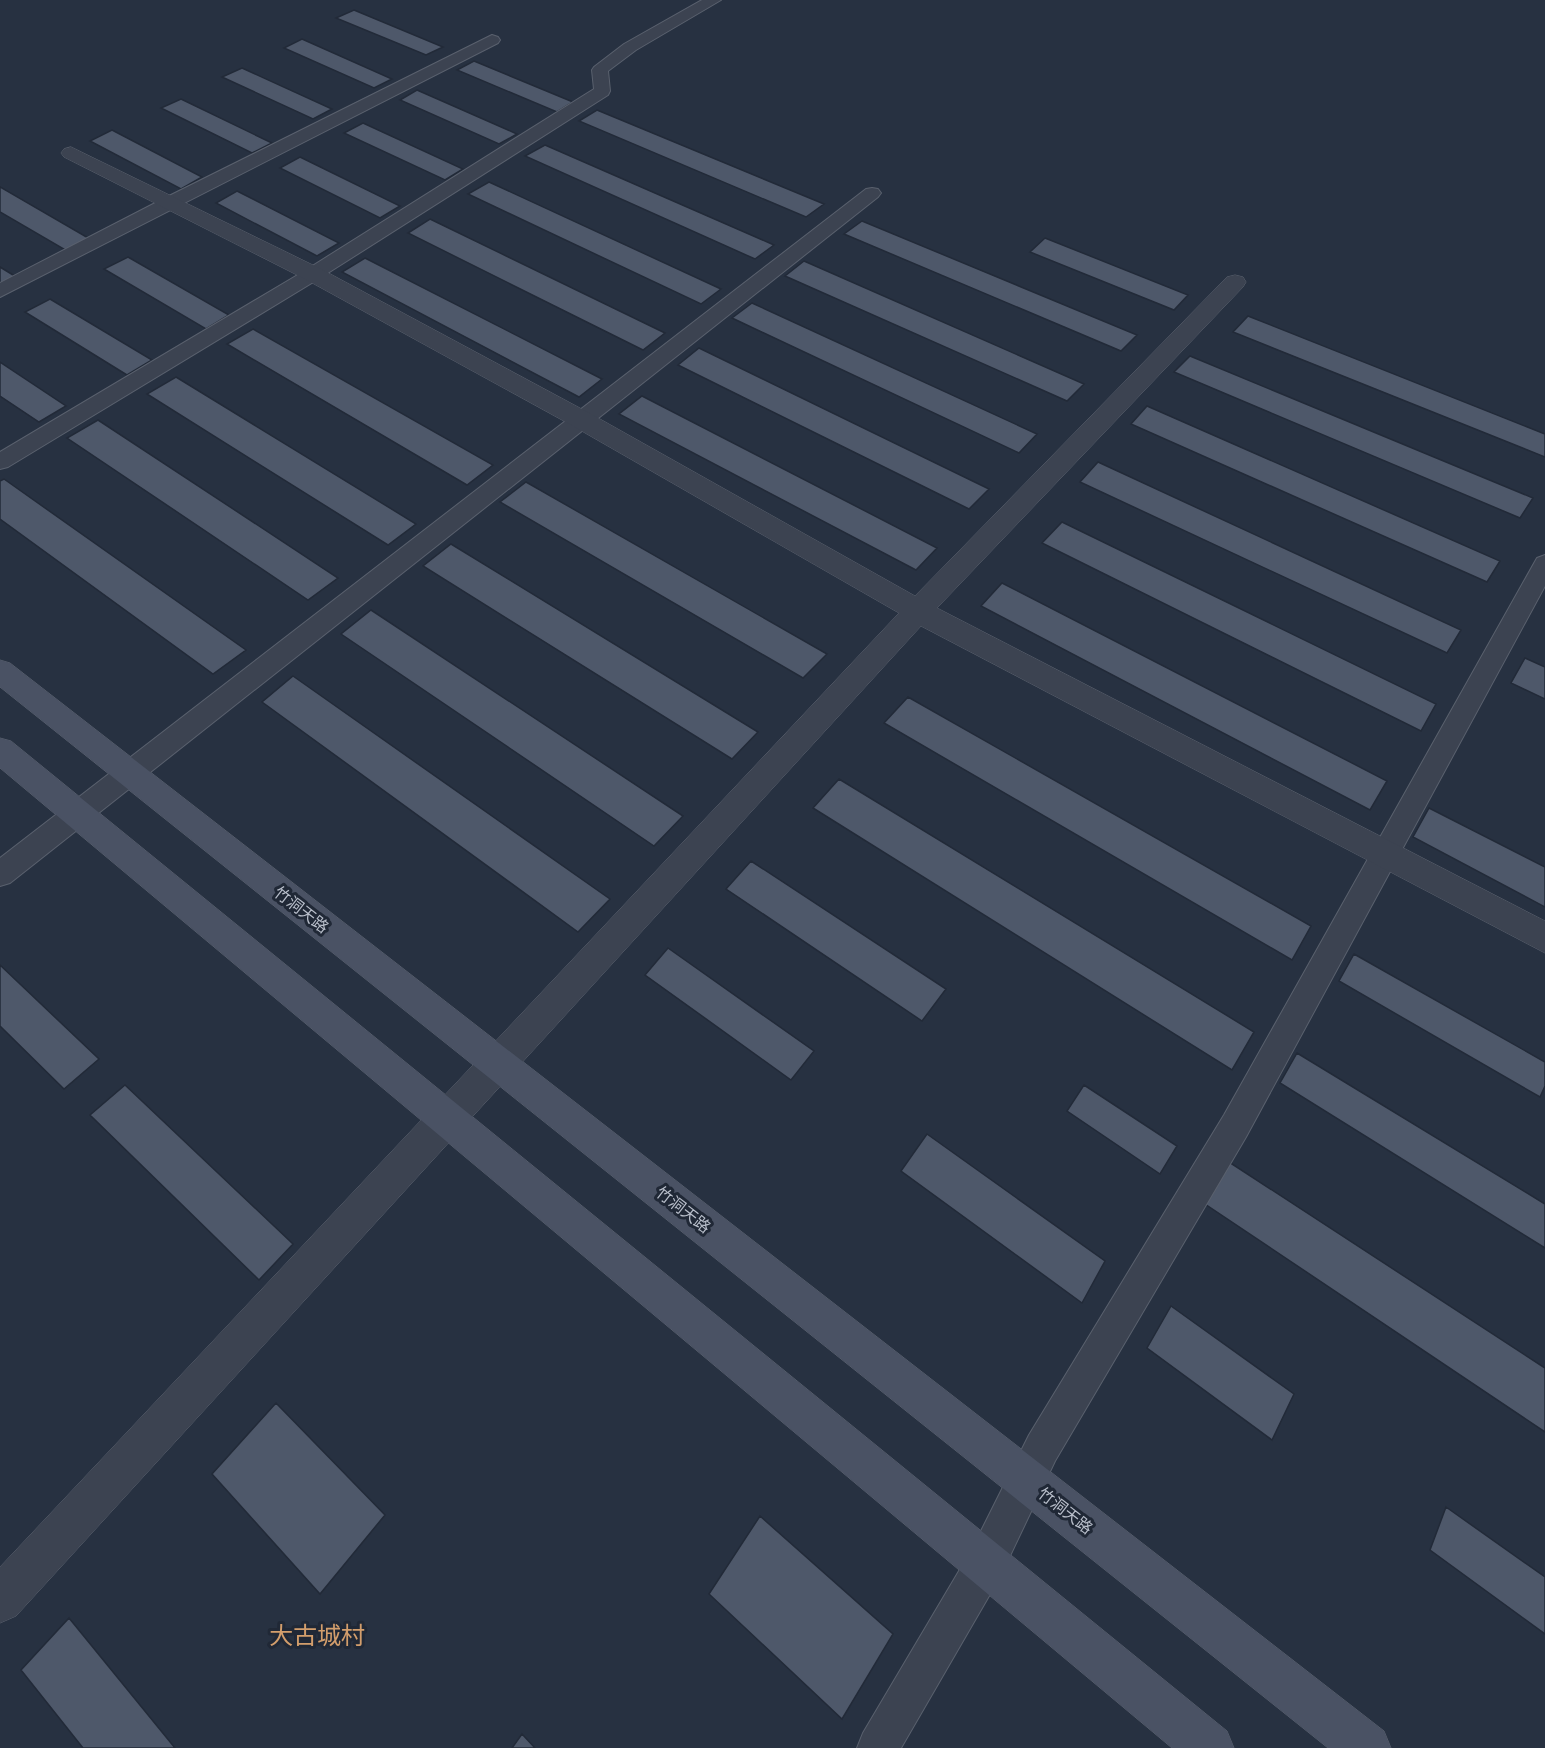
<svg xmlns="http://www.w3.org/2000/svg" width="1545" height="1748" font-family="Lato,'Noto Sans SC',sans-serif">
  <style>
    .building { fill: #4e586a; stroke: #222a38; stroke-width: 1.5 }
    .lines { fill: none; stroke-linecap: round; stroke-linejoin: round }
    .lane-casing { stroke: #5a616e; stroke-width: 2 }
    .street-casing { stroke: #5a616e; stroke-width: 1 }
    .secondary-casing { stroke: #5a616e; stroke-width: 1 }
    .lane { fill: #3c4351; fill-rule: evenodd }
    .street { fill: #3c4351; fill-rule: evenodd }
    .secondary { fill: #4a5264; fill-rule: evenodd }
    .labels { text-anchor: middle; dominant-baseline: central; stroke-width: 6; stroke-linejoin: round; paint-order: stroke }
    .street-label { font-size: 16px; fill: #b9bfcb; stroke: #202836 }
    .near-quarter-label { font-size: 24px; fill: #d39e6c; stroke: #202836 }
  </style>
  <rect width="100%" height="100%" fill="#273141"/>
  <path class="building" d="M354 10 443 47 426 55 336 18Z
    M302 39 392 79 374 88 284 48Z
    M474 61 573 102 557 112 457 70Z
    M242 68 332 109 313 119 222 77Z
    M417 90 517 134 499 144 400 100Z
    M181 99 272 143 252 153 161 108Z
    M597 110 824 204 806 217 579 121Z
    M363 123 463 169 445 180 344 133Z
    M112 130 202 177 181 189 90 141Z
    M545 145 774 245 755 259 525 156Z
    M300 157 400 206 380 218 280 168Z
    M489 182 721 289 701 304 468 194Z
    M0 187 90 239 67 251 0 212Z
    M237 191 339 243 317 256 216 203Z
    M430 219 665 333 643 350 408 233Z
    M862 221 1137 335 1121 351 844 234Z
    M1045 238 1188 295 1174 310 1030 252Z
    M128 257 229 315 206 329 104 269Z
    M365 258 602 379 579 397 342 272Z
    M804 261 1084 384 1067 401 785 276Z
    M0 267 18 278 0 288Z
    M50 299 152 360 127 375 25 312Z
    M752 303 1037 434 1019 453 732 318Z
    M1248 316 1545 434V457L1233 332Z
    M253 329 493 465 467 485 227 344Z
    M699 348 989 489 969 509 678 365Z
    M1190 356 1533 498 1520 518 1174 372Z
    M0 362 66 406 39 422 0 396Z
    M176 377 416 524 388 545 147 394Z
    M642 396 937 548 916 570 619 414Z
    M1147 406 1500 561 1487 582 1131 424Z
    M98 420 338 578 308 600 67 438Z
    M1098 462 1461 630 1447 653 1080 482Z
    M4 479 246 650 213 674 0 519V481Z
    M526 482 827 654 803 678 500 502Z
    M1062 522 1436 704 1421 731 1042 543Z
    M451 544 758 732 732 759 423 566Z
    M1002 583 1387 781 1370 810 981 606Z
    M371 610 683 816 654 846 341 634Z
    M1525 658 1545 667V699L1511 683Z
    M293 676 610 899 578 932 262 702Z
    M908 697 1311 926 1292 960 884 723Z
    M839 779 1254 1032 1232 1070 813 808Z
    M1429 808 1545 867V907L1413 837Z
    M751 861 946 989 922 1021 726 889Z
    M668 948 814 1051 791 1080 645 975Z
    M1354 954 1545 1062V1086L1540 1097 1339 981Z
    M0 965 99 1059 64 1089 0 1026Z
    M1297 1053 1545 1204V1248L1280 1083Z
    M125 1085 293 1244 259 1280 90 1115Z
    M1084 1085 1177 1146 1160 1174 1067 1111Z
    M927 1134 1105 1261 1082 1303 901 1171Z
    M1229 1162 1545 1368V1432L1205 1204Z
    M1171 1306 1294 1394 1272 1440 1147 1348Z
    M276 1403 385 1515 320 1594 212 1474Z
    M1446 1507 1545 1577V1634L1430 1550Z
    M760 1516 893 1634 842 1719 709 1594Z
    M69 1618 175 1748H83L21 1670Z
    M522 1734 535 1748H512Z"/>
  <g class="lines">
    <defs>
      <path id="lane" d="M702 0H721L636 50 608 71 610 91 608 95 320 278 8 467 0 469V452L306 270 594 89 592 70 594 67 624 44Z
        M492 35 498 37 500 40 498 43 0 297V283L163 199Z
        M872 188 878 189 881 193 878 197 10 883 0 886V858L866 189Z
        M1545 555V586L1246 1137 1055 1461 1000 1577 901 1748H857L863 1733 972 1549 1029 1435 1224 1115 1537 558Z"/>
      <path id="street" d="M71 147 321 269 591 414 915 596 1227 277 1235 275 1243 277 1246 282 1243 287 937 608 1545 921V953L921 626 16 1616 0 1623V1567L899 613 573 426 305 279 64 157 61 153 64 149Z"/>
      <path id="secondary" d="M0 660 10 663 1384 1731 1391 1748H1328L0 687Z
        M0 738 11 741 1227 1731 1234 1748H1172L0 768Z"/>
    </defs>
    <use href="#lane" class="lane-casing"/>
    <use href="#street" class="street-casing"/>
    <use href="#secondary" class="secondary-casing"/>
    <use href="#lane" class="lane"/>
    <use href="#street" class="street"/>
    <use href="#secondary" class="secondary"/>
  </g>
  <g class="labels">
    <g class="street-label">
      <text transform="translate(302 909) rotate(38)">竹洞天路</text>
      <text transform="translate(684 1209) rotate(38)">竹洞天路</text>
      <text transform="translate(1066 1510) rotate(38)">竹洞天路</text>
    </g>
    <g class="near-quarter-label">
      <text x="317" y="1634">大古城村</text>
    </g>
  </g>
</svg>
